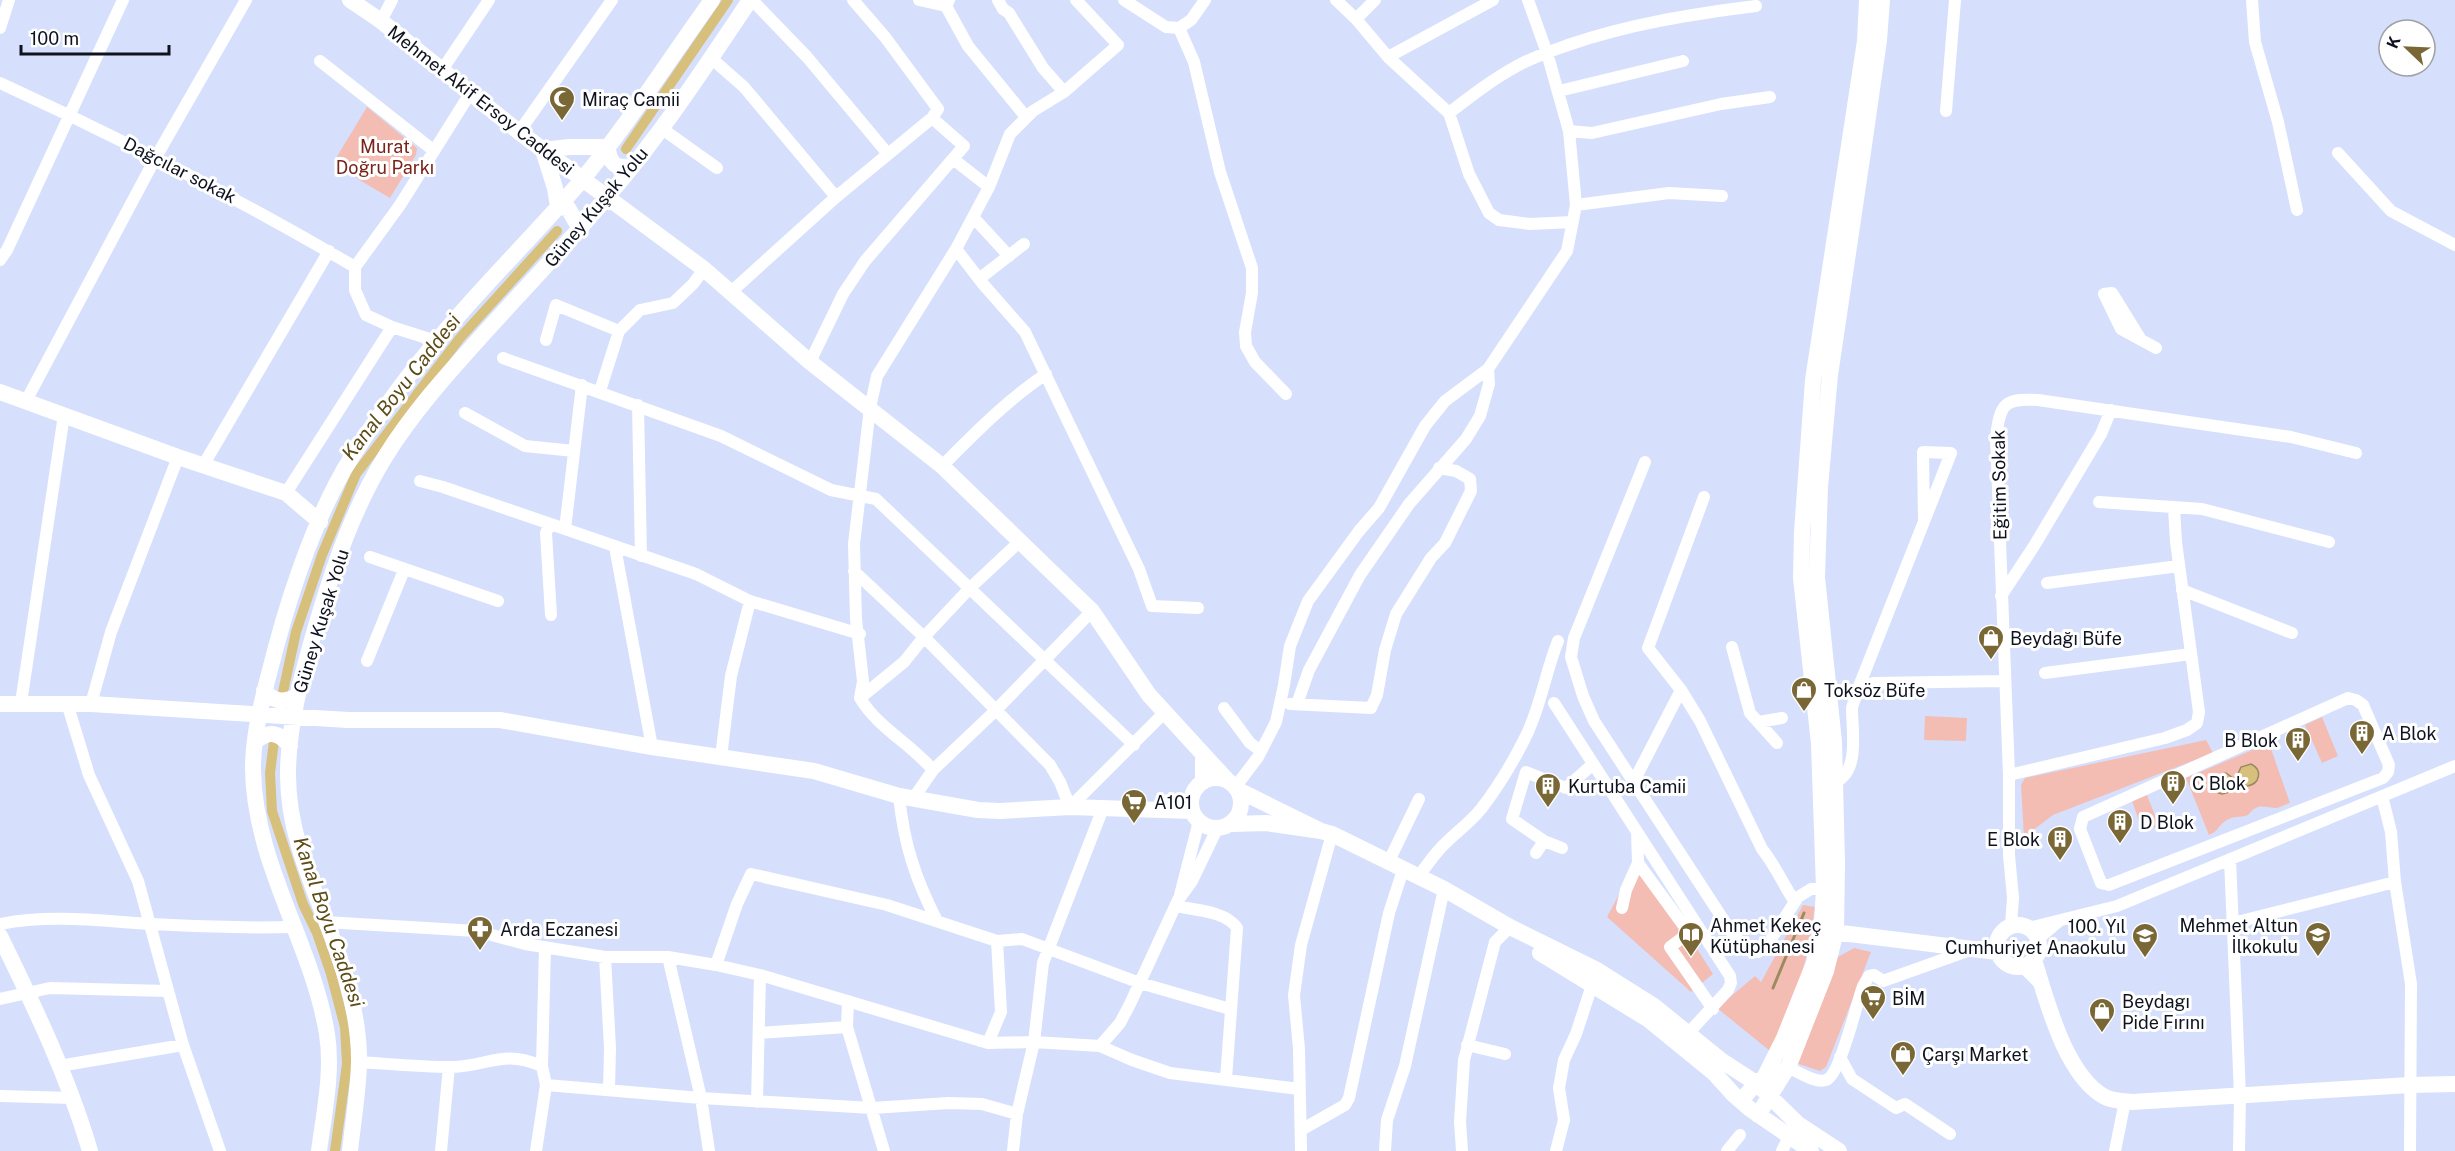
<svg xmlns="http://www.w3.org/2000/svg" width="2455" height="1151" font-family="'Public Sans',sans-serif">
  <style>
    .green { fill: #f4bdb3 }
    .water { fill: #d7bf7c; stroke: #9b8b60; stroke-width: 1.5 }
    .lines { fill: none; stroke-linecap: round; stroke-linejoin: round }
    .stream { stroke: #9b8b60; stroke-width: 3 }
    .canal { stroke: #d7bf7c; stroke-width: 10 }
    .street { stroke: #fff; stroke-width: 12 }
    .secondary { stroke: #fff; stroke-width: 16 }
    .labels { text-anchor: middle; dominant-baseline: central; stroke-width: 6; stroke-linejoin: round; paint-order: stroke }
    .poi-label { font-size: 18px; fill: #0f131f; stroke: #fff; text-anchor: start }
    .street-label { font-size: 18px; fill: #0f131f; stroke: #fff }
    .park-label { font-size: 18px; fill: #79241a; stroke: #fff }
    .water-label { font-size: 20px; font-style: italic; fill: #5d4c18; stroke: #fff }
  </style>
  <rect width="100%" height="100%" fill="#d6e0fd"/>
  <path class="green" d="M367 107 417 148 416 155 390 198 356 178 360 168 336 158Z
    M1925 716 1967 718 1966 741 1924 740Z
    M2322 717 2338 756 2322 763 2305 725Z
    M2206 740 2213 753 2053 815 2024 837 2021 785 2025 778Z
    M2269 743 2290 803C2286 804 2279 808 2275 808 2262 807 2258 803 2248 815 2240 818 2232 815 2224 822 2218 827 2217 832 2209 835L2186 778Z
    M2147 795 2159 826 2143 832 2132 801Z
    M1639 857 1713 974 1691 992 1607 917Z
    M1803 905 1815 907 1809 945 1798 990 1770 1051 1717 1008 1755 976 1761 982Z
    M1854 948 1871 952 1826 1067 1820 1071 1796 1063 1838 957Z"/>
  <path class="water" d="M2251 764C2263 770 2260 784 2247 786L2239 780 2234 782 2232 790C2220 800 2207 789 2216 776L2226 773 2233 778 2237 776 2241 767Z"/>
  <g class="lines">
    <path class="stream" d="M1773 988 1804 913"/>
    <path class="canal" d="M626 149 728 0
      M283 692 296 632 322 555 356 474 460 338 557 231
      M274 741 270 773 272 811 303 904 317 933 331 974 345 1027 347 1064 335 1151"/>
    <path class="street" d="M752 0 807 57 888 154
      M919 0 946 6 949 0
      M998 0 1003 9 1009 13 1043 68 1064 92
      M1124 0 1166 27 1179 28 1191 20 1205 0
      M1336 0 1356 19 1388 57 1449 113 1469 174 1489 213 1499 220 1530 224 1572 222
      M2252 0 2255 42 2278 122 2297 210
      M946 6 968 46 1026 117
      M1356 19 1375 0
      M381 21 392 0
      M0 28 9 0
      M1179 28 1194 62 1220 172 1252 268V293L1245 332 1246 346 1255 362 1286 394
      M1388 57 1493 0
      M711 58 744 87 836 197
      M320 61 433 150
      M442 70 489 0
      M0 83C122 139 239 199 355 267
      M1559 91 1683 61
      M1946 111 1955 0
      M1449 113C1471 96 1493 79 1517 66 1533 57 1551 51 1568 45 1629 24 1692 14 1756 6
      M661 128 717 168
      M1569 131 1592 133 1721 104 1770 97
      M519 132 612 0
      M2338 153 2391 211 2455 245
      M953 159 989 187
      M1576 205 1669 193 1722 196
      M973 217 1009 256
      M956 249 983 284 1025 332 1139 569 1152 606 1198 608
      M0 260 7 250 123 0
      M979 279 1024 244
      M731 292 836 197 932 118 938 109 885 37 853 0
      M546 340 556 305 619 331
      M2141 340 2112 293 2104 294 2121 329 2156 348
      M436 341 392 327 366 315 355 290V267L400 205 471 92
      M503 358 721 436 831 490 876 499 1134 745
      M810 362 843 294 865 261 964 146 932 118
      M600 391 619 331 640 310 673 303 693 284 704 269
      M26 401 156 157 246 0
      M638 405 641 556
      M465 413 525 446 574 451
      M1645 462 1574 638 1571 657 1583 696 1594 721 1732 933 1747 949 1758 952 1766 947 1798 897 1811 889H1824
      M204 464 329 251
      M942 466C975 433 1007 400 1046 374
      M420 481 443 487 696 574 750 601 860 634
      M286 493 392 327
      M1704 497 1648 648 1681 690 1700 721 1762 849C1775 865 1783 884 1795 902
      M2099 502 2202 509 2329 542
      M549 525 546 533 551 615
      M565 529 582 385
      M615 547 652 747
      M370 557 498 601
      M854 571 924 637 1050 765 1060 782 1070 807 1165 712
      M2047 583 2179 566
      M2182 590 2292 633
      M2001 596 2034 546 2101 434 2111 410
      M1732 647 1750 713 1777 743
      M367 661 404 570
      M2045 673 2191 654
      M860 698 904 662 924 637 970 588 1019 542
      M2348 698 2356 700 2363 705 2389 765 2388 772 2383 778 2109 885 2101 883 2080 829 2083 817Z
      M1854 699 1951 453 1923 452 1924 521
      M21 703 64 415
      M67 703 89 775 138 881 183 1045 220 1151
      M1554 703 1730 976 1731 983 1728 990 1683 1039
      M91 704 111 632 178 457
      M1290 704 1371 708 1377 695 1385 650 1396 614 1431 558 1445 543 1471 491 1470 479 1456 471 1439 468
      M1297 704 1309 670 1360 575 1409 504 1466 439 1480 416 1489 384 1488 369
      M1224 708 1250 743 1261 751
      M1758 722 1782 718
      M721 757 731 676 750 601
      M933 770C910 743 878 728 860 698L863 681 856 619 854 544 870 408 877 376 956 249 989 187 1010 134 1033 111 1064 92 1118 45 1076 0
      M2009 775 2165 738 2187 730 2197 723 2199 712 2176 542 2174 508
      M1835 782C1860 772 1852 731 1852 708 1855 695 1860 688 1873 683L2004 681
      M1633 783 1681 690
      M1236 786 1258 757 1276 722 1284 685 1290 646 1308 601 1359 531 1379 508 1425 426 1445 401 1488 369 1567 251 1576 205 1569 131 1547 53 1528 0
      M899 796C904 844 915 878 937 921
      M2382 796 2391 832 2395 882 2411 984 2410 1151
      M913 799 933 770 995 711 1092 611
      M1199 821 1179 899 1192 881 1217 829
      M1544 841 1562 848
      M1536 853 1544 841 1512 819 1526 772 1566 788 1593 764
      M2230 859 2240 1095 2239 1151
      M1388 863 1419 799
      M1638 863 1689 933
      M1418 877C1425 868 1431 859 1438 851 1451 836 1468 825 1481 809 1498 787 1513 762 1525 738 1541 707 1545 673 1558 641
      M1175 906C1194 910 1226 911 1237 928L1226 1079
      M1622 908 1626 890 1638 863 1637 832
      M325 922 477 931 525 944 605 957H668L716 965 760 975 988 1043 1034 1042 1100 1046 1132 1060 1170 1073 1299 1089
      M2233 923 2395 882
      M0 924C51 914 101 921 152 924 199 927 247 928 295 927
      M2011 925 2013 898 2009 855V775L1996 437C2000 404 2004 398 2038 400L2291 437 2356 453
      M1698 926 1670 947 1713 1009
      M2029 928 2117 906 2455 766
      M2038 939 2058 922
      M605 957 610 1048 609 1090
      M668 957 701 1098 709 1151
      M716 965 737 904 751 874 887 905 997 941 1022 939 1140 983 1230 1009
      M2023 967 2041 985
      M0 999 50 988 168 991
      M848 1001 847 1027 884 1151
      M759 1033 847 1027
      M988 1043 1001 1012 997 941
      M1467 1045 1505 1054
      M1100 1046 1120 1023 1130 1004 1178 900
      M1840 1057 1852 1079 1896 1108 1905 1104 1950 1134
      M359 1062C390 1064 421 1067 452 1067 489 1066 502 1049 542 1066
      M59 1066 183 1045
      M1787 1067C1797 1071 1816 1084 1826 1080 1840 1076 1857 1002 1863 986L1869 976 1874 975 1883 981 1970 950
      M546 1085 701 1098 872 1108 949 1103 982 1104 1017 1114
      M0 1096 73 1098
      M757 1102 760 975
      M1301 1130 1345 1105 1349 1098 1389 913 1403 870
      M441 1151 449 1067
      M536 1151 546 1085 542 1066 545 947
      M1013 1151 1017 1114 1034 1042 1043 963 1103 808
      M1301 1151 1299 1049 1294 995 1301 945 1332 834
      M1385 1151 1387 1120 1405 1066 1444 889
      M1462 1151 1460 1122 1464 1060 1495 942 1510 927
      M1556 1151 1564 1120 1559 1088 1564 1060 1576 1034 1594 979
      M1727 1151 1740 1135
      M1782 1151 1790 1135
      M2115 1151 2125 1101"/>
    <path class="secondary" d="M350 0 381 21 519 132 704 269 810 362 942 466 1092 611 1149 695 1203 754
      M580 229 568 208 558 207 555 188 543 150 569 147H608C609 164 616 169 632 166
      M0 392 178 457 286 493 320 522
      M264 691C275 703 285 703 298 695
      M0 704H91L348 720H500L652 747 814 771 899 796 978 810 1000 811 1070 807 1192 811
      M255 742C269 730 279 732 290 746
      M1191 803a25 25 0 1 1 50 0a25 25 0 1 1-50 0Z
      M1203 782V754L1228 781
      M1232 824 1266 823 1321 831 1238 790
      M1321 831 1332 834 1444 889 1510 927 1597 970 1654 1006 1722 1061 1756 1083 1798 1124 1839 1151
      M1997 946a21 21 0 1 1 42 0a21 21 0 1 1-42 0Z
      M1825 931 1997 952
      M0 936C34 1006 68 1076 90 1151
      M1540 953 1649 1020 1714 1073 1734 1095 1750 1109 1811 1151
      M2034 960C2047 1001 2065 1075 2105 1097 2112 1101 2124 1101 2132 1102L2410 1085 2455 1084
      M1741 1101 1756 1083 1764 1078 1784 1038 1814 963 1822 922 1824 889 1819 744 1801 578 1802 532 1813 380 1865 41 1867 0
      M1758 1115 1789 1065 1826 971 1836 931 1837 863 1834 742 1817 577 1820 487 1830 375 1864 145 1879 40 1882 0
      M319 1151C324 1113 333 1072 327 1034 312 943 254 863 253 769 253 728 266 686 276 647 292 587 318 511 351 458 377 418 405 378 436 342 482 286 534 236 581 181 629 123 668 61 712 0
      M350 1151C353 1121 359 1089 359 1059 359 1033 354 1007 347 982 328 912 288 850 288 775 288 725 302 674 316 626 333 568 353 509 385 457 414 410 452 369 488 329 528 285 569 242 607 197 660 136 705 67 750 0"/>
  </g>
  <defs>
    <symbol id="mosque-pin" viewBox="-11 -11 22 30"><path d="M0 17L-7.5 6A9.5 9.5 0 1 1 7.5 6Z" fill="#796836" stroke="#fff"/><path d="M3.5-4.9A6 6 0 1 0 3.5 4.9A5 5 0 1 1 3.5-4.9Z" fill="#fff"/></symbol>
    <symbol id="shop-pin" viewBox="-11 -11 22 30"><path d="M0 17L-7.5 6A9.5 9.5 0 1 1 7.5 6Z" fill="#796836" stroke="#fff"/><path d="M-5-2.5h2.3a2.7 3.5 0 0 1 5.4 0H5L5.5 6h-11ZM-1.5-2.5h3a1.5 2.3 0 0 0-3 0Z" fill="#fff"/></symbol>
    <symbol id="building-pin" viewBox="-11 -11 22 30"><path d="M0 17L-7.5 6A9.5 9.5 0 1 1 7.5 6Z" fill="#796836" stroke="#fff"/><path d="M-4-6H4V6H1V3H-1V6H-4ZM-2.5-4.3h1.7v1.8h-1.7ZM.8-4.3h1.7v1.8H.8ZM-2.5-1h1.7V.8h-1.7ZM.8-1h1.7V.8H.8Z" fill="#fff"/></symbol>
    <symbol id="supermarket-pin" viewBox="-11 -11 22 30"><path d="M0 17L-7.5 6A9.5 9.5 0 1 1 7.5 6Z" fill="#796836" stroke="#fff"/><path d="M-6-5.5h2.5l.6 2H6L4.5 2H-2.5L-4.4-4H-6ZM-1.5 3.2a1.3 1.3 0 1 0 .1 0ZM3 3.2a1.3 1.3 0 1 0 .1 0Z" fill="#fff"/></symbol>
    <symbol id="pharmacy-pin" viewBox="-11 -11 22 30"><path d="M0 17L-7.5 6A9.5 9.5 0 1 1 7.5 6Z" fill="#796836" stroke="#fff"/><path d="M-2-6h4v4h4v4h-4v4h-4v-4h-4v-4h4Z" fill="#fff"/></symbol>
    <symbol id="library-pin" viewBox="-11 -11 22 30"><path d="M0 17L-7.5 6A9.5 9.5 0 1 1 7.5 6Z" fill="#796836" stroke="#fff"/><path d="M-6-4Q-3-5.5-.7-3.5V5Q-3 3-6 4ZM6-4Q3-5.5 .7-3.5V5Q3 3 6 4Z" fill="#fff"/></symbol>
    <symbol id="school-pin" viewBox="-11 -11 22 30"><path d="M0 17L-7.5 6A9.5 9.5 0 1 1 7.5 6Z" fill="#796836" stroke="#fff"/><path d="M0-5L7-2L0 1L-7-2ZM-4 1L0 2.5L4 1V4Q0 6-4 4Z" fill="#fff"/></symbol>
  </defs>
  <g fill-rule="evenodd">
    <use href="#mosque-pin" x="547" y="84" width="30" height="40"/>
    <use href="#shop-pin" x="1976" y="623" width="30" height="40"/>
    <use href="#shop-pin" x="1789" y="675" width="30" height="40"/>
    <use href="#building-pin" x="2347" y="718" width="30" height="40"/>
    <use href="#building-pin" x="2283" y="725" width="30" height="40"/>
    <use href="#building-pin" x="2158" y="768" width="30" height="40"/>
    <use href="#building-pin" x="1533" y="771" width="30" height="40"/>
    <use href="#supermarket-pin" x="1119" y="787" width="30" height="40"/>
    <use href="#building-pin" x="2105" y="807" width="30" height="40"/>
    <use href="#building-pin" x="2045" y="824" width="30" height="40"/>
    <use href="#pharmacy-pin" x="465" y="914" width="30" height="40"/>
    <use href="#library-pin" x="1676" y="920" width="30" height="40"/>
    <use href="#school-pin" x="2303" y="920" width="30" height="40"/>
    <use href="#school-pin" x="2130" y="921" width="30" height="40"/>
    <use href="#supermarket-pin" x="1858" y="983" width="30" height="40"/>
    <use href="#shop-pin" x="2087" y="996" width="30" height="40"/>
    <use href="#shop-pin" x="1888" y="1039" width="30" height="40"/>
  </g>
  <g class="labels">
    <g class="poi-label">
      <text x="582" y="99">Miraç Camii</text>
      <text x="2010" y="638">Beydağı Büfe</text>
      <text x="1824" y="690">Toksöz Büfe</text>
      <text x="2382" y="733">A Blok</text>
      <text x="2278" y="740" text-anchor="end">B Blok</text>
      <text x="2192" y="783">C Blok</text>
      <text x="1568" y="786">Kurtuba Camii</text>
      <text x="1154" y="802">A101</text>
      <text x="2140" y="822">D Blok</text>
      <text x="2040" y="839" text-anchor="end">E Blok</text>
      <text x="1710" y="925">Ahmet Kekeç<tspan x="1710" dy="21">Kütüphanesi</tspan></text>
      <text x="2298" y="925" text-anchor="end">Mehmet Altun<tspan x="2298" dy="21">İlkokulu</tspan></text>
      <text x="2126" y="926" text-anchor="end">100. Yıl<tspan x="2126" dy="21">Cumhuriyet Anaokulu</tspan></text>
      <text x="500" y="929">Arda Eczanesi</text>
      <text x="1892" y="998">BİM</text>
      <text x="2122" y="1001">Beydagı<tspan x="2122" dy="21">Pide Fırını</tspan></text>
      <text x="1922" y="1054">Çarşı Market</text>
    </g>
    <g class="street-label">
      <text transform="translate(481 100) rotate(38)">Mehmet Akif Ersoy Caddesi</text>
      <text transform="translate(180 170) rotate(27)">Dağcılar sokak</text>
      <text transform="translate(596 207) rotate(-50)">Güney Kuşak Yolu</text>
      <text transform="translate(1999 485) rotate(-91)">Eğitim Sokak</text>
      <text transform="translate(321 621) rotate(-73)">Güney Kuşak Yolu</text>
    </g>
    <g class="park-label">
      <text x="385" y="146">Murat<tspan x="385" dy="21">Doğru Parkı</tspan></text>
    </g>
    <g class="water-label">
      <text transform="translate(401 387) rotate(-52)">Kanal Boyu Caddesi</text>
      <text transform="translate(329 922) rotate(71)">Kanal Boyu Caddesi</text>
    </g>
  </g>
  <g transform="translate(2407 48) rotate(293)"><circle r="28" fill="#ffffff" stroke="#9fa1a5" stroke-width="1.5"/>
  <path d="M0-4.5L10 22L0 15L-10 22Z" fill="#796836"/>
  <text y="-9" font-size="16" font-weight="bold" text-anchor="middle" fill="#0f131f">K</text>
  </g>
  <path d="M21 45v9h148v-9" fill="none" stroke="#0f131f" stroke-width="3"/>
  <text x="30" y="45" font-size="18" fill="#0f131f" stroke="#ffffff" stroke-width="4.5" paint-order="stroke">100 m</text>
</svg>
